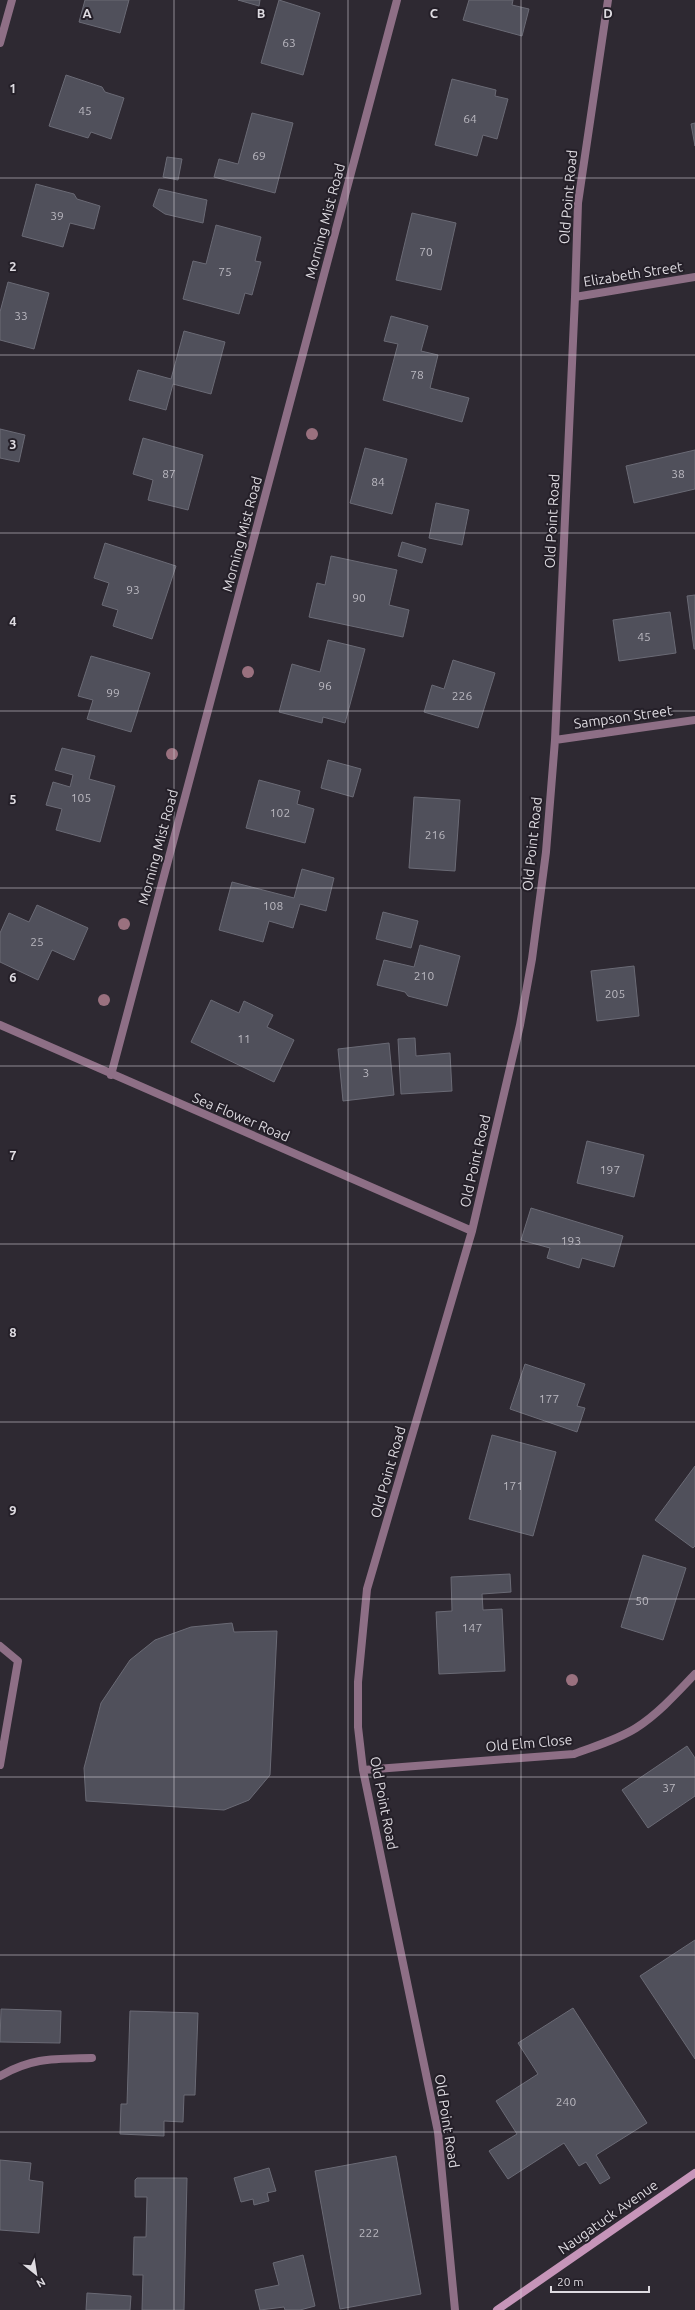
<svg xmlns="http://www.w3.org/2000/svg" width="695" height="2310" font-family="Ubuntu,sans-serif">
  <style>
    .building { fill: #50505b; stroke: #6a6a75 }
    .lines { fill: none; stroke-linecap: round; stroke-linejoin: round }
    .lane { stroke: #8e6f86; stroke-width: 8 }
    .street { stroke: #8e6f86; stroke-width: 8 }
    .secondary { stroke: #c695b9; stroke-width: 8 }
    .tree { fill: #9a717f }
    .grid { fill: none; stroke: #dedbe1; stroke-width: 1; stroke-opacity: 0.55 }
    .labels { text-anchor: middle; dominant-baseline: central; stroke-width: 4; stroke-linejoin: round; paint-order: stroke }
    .number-label { font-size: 12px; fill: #bab8c0 }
    .street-label { font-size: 14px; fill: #dedbe1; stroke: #241f28 }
    .grid-label { font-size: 13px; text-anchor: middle; font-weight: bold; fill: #dedbe1; stroke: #241f28; stroke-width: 4; stroke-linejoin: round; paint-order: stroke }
  </style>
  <rect width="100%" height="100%" fill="#2e2932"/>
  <path class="building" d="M85 0H129L120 33 79 22Z
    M238 0H260L259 6Z
    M279 0 320 13 303 75 261 63Z
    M469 0H513L512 5 529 9 522 36 463 20Z
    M66 75 102 87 105 92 124 98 111 139 91 132 88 138 49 126Z
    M452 79 496 90 495 96 508 99 497 139 483 135 477 156 435 145Z
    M252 113 293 123 275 193 214 177 219 159 238 164Z
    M695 123V146L691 124Z
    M167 157 182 159 178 180 163 177Z
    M36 184 74 194 77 199 100 206 94 229 70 223 63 247 22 236Z
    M159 189 207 200 203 223 165 214 153 206Z
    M412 213 456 223 441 290 396 280Z
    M216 225 261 237 255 261 261 262 252 295 245 293 239 314 183 299 193 261 206 264Z
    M8 282 49 293 34 349 0 340V312Z
    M391 316 428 326 421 351 438 355 430 388 469 398 462 422 383 400 398 344 384 341Z
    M184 331 225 342 211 394 173 384 166 410 129 400 138 370 171 379Z
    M0 429 25 435 19 462 0 458Z
    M143 438 203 455 188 510 148 500 153 480 133 474Z
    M365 448 407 459 392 514 350 503Z
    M695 450V489L634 503 626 466Z
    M436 503 469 510 462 545 429 538Z
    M402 542 426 549 422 563 398 556Z
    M105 543 176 566 152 639 113 626 118 610 102 605 109 583 94 578Z
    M331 556 397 570 389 605 409 610 403 637 309 617 317 583 325 585Z
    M695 595V649H694L687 596Z
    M670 612 676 653 619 661 613 620Z
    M328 640 365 649 345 723 323 717 322 723 279 712 292 664 320 672Z
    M91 656 150 673 131 732 87 719 93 700 78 696Z
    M453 660 495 673 478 728 424 712 432 685 444 689Z
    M62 748 95 756 89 779 115 786 100 842 56 830 62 809 46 805 53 782 70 787 73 775 55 770Z
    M328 760 361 769 353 797 321 788Z
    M259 780 300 791 297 804 314 809 305 843 246 828Z
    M414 797 460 800 455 871 409 868Z
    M302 869 334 878 326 911 300 904 293 928 269 921 263 942 219 930 232 882 294 898Z
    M37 905 88 928 74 960 52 950 38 980 0 962V933L9 913 29 922Z
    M383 912 418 921 411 948 376 939Z
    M420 945 460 956 447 1006 408 996 405 992 377 985 384 960 414 967Z
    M634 966 639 1016 597 1021 591 971Z
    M211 1000 239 1013 244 1001 273 1015 267 1027 294 1040 274 1082 191 1042Z
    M415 1038 416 1056 450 1053 452 1091 401 1094 398 1039Z
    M389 1043 394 1095 343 1101 338 1049Z
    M587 1141 644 1155 634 1197 577 1183Z
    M531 1208 623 1236 614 1267 582 1258 579 1268 547 1258 550 1248 521 1240Z
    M525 1364 585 1384 577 1406 585 1408 577 1432 510 1409Z
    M492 1435 556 1452 533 1536 469 1519Z
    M695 1466V1546L693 1548 655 1520Z
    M643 1555 686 1568 663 1640 621 1627Z
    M510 1574 511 1592 482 1594 483 1610 502 1609 505 1671 439 1674 436 1612 452 1611 451 1577Z
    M232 1623 234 1632 277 1631 270 1775 249 1800 224 1810 86 1801 84 1768 101 1703 130 1660 155 1640 191 1627Z
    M687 1746 695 1758V1796L648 1828 622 1790Z
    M695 1940V2059L640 1976Z
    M573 2008 647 2123 596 2155 610 2178 600 2184 586 2162 579 2166 564 2143 508 2179 489 2151 517 2134 496 2101 538 2074 518 2043Z
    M1 2009 61 2011 60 2043 0 2042Z
    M130 2011 198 2013 195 2095H184L183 2122 164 2121V2136L120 2134 121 2104H127Z
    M396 2156 421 2294 340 2309 315 2171Z
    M0 2160 31 2163 29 2180 43 2182 39 2233 0 2230Z
    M269 2168 276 2191 267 2193 269 2201 254 2205 253 2199 241 2202 234 2178Z
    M137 2178H187L184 2310H142L143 2275H133L134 2237H146L147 2197H135V2180Z
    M303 2255 315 2306 300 2310H285L284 2307 260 2310 255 2290 279 2285 273 2263Z
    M87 2293 131 2296 130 2310H86Z"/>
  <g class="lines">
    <path class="lane" d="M0 1646 18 1661 0 1765"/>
    <path class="street" d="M0 43 12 0
      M575 297 695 277
      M555 740 695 720
      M0 1025 472 1231
      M111 1075 397 0
      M363 1770 574 1754C595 1746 617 1740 636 1728 658 1714 677 1693 695 1674
      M0 2076C33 2057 55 2059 92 2058
      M455 2310 438 2132 363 1770 358 1727V1682L367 1589 472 1231 520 1025 532 959 546 852 555 740 575 297 578 203 608 0"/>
    <path class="secondary" d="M497 2310 695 2173"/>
  </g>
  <g class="tree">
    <circle cx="312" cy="434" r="6"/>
    <circle cx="248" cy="672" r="6"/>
    <circle cx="172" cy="754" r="6"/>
    <circle cx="124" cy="924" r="6"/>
    <circle cx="104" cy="1000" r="6"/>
    <circle cx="572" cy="1680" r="6"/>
  </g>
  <path class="grid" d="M174 0V2310M348 0V2310M521 0V2310M0 178H695M0 355H695M0 533H695M0 711H695M0 888H695M0 1066H695M0 1244H695M0 1422H695M0 1599H695M0 1777H695M0 1955H695M0 2132H695"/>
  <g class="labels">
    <g class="number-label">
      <text x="289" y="42">63</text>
      <text x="85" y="110">45</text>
      <text x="470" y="118">64</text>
      <text x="259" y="155">69</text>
      <text x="57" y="215">39</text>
      <text x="426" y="251">70</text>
      <text x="225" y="271">75</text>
      <text x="21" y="315">33</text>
      <text x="417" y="374">78</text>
      <text x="169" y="473">87</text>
      <text x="678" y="473">38</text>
      <text x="378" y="481">84</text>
      <text x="133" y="589">93</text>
      <text x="359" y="597">90</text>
      <text x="644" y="636">45</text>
      <text x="325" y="685">96</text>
      <text x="113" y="692">99</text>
      <text x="462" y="695">226</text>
      <text x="81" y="797">105</text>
      <text x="280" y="812">102</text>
      <text x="435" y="834">216</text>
      <text x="273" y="905">108</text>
      <text x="37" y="941">25</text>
      <text x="424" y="975">210</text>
      <text x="615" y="993">205</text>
      <text x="244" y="1038">11</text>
      <text x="366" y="1072">3</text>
      <text x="610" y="1169">197</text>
      <text x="571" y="1240">193</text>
      <text x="549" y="1398">177</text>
      <text x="513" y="1485">171</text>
      <text x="642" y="1600">50</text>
      <text x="472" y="1627">147</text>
      <text x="669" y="1787">37</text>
      <text x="566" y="2101">240</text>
      <text x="369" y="2232">222</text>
    </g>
    <g class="street-label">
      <text transform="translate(568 197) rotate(-85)">Old Point Road</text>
      <text transform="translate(325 221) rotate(-75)">Morning Mist Road</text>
      <text transform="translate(633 274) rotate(-9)">Elizabeth Street</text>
      <text transform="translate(552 521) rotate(-87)">Old Point Road</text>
      <text transform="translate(242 534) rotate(-75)">Morning Mist Road</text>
      <text transform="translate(623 717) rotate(-8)">Sampson Street</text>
      <text transform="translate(532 844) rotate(-84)">Old Point Road</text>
      <text transform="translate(158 847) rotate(-75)">Morning Mist Road</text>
      <text transform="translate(241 1117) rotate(23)">Sea Flower Road</text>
      <text transform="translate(475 1161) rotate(-77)">Old Point Road</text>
      <text transform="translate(388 1472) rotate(-74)">Old Point Road</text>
      <text transform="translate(529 1743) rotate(-5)">Old Elm Close</text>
      <text transform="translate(384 1803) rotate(79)">Old Point Road</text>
      <text transform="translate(447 2121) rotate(81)">Old Point Road</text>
      <text transform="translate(608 2217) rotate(-35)">Naugatuck Avenue</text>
    </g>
  </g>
  <g class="grid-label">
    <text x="87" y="18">A</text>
    <text x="261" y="18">B</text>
    <text x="434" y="18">C</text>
    <text x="608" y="18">D</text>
    <text x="13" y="93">1</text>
    <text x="13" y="271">2</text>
    <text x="13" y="449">3</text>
    <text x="13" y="626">4</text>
    <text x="13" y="804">5</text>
    <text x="13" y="982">6</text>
    <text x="13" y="1160">7</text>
    <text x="13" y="1337">8</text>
    <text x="13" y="1515">9</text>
  </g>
  <g transform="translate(36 2274) rotate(150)" stroke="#241f28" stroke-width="3" paint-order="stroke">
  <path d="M0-3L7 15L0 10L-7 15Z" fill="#dedbe1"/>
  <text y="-6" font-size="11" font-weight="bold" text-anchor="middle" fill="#dedbe1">N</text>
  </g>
  <path d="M551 2286v6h98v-6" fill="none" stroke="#dedbe1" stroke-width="2"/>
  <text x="557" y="2286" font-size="12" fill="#dedbe1" stroke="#241f28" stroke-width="3" paint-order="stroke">20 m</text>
</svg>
